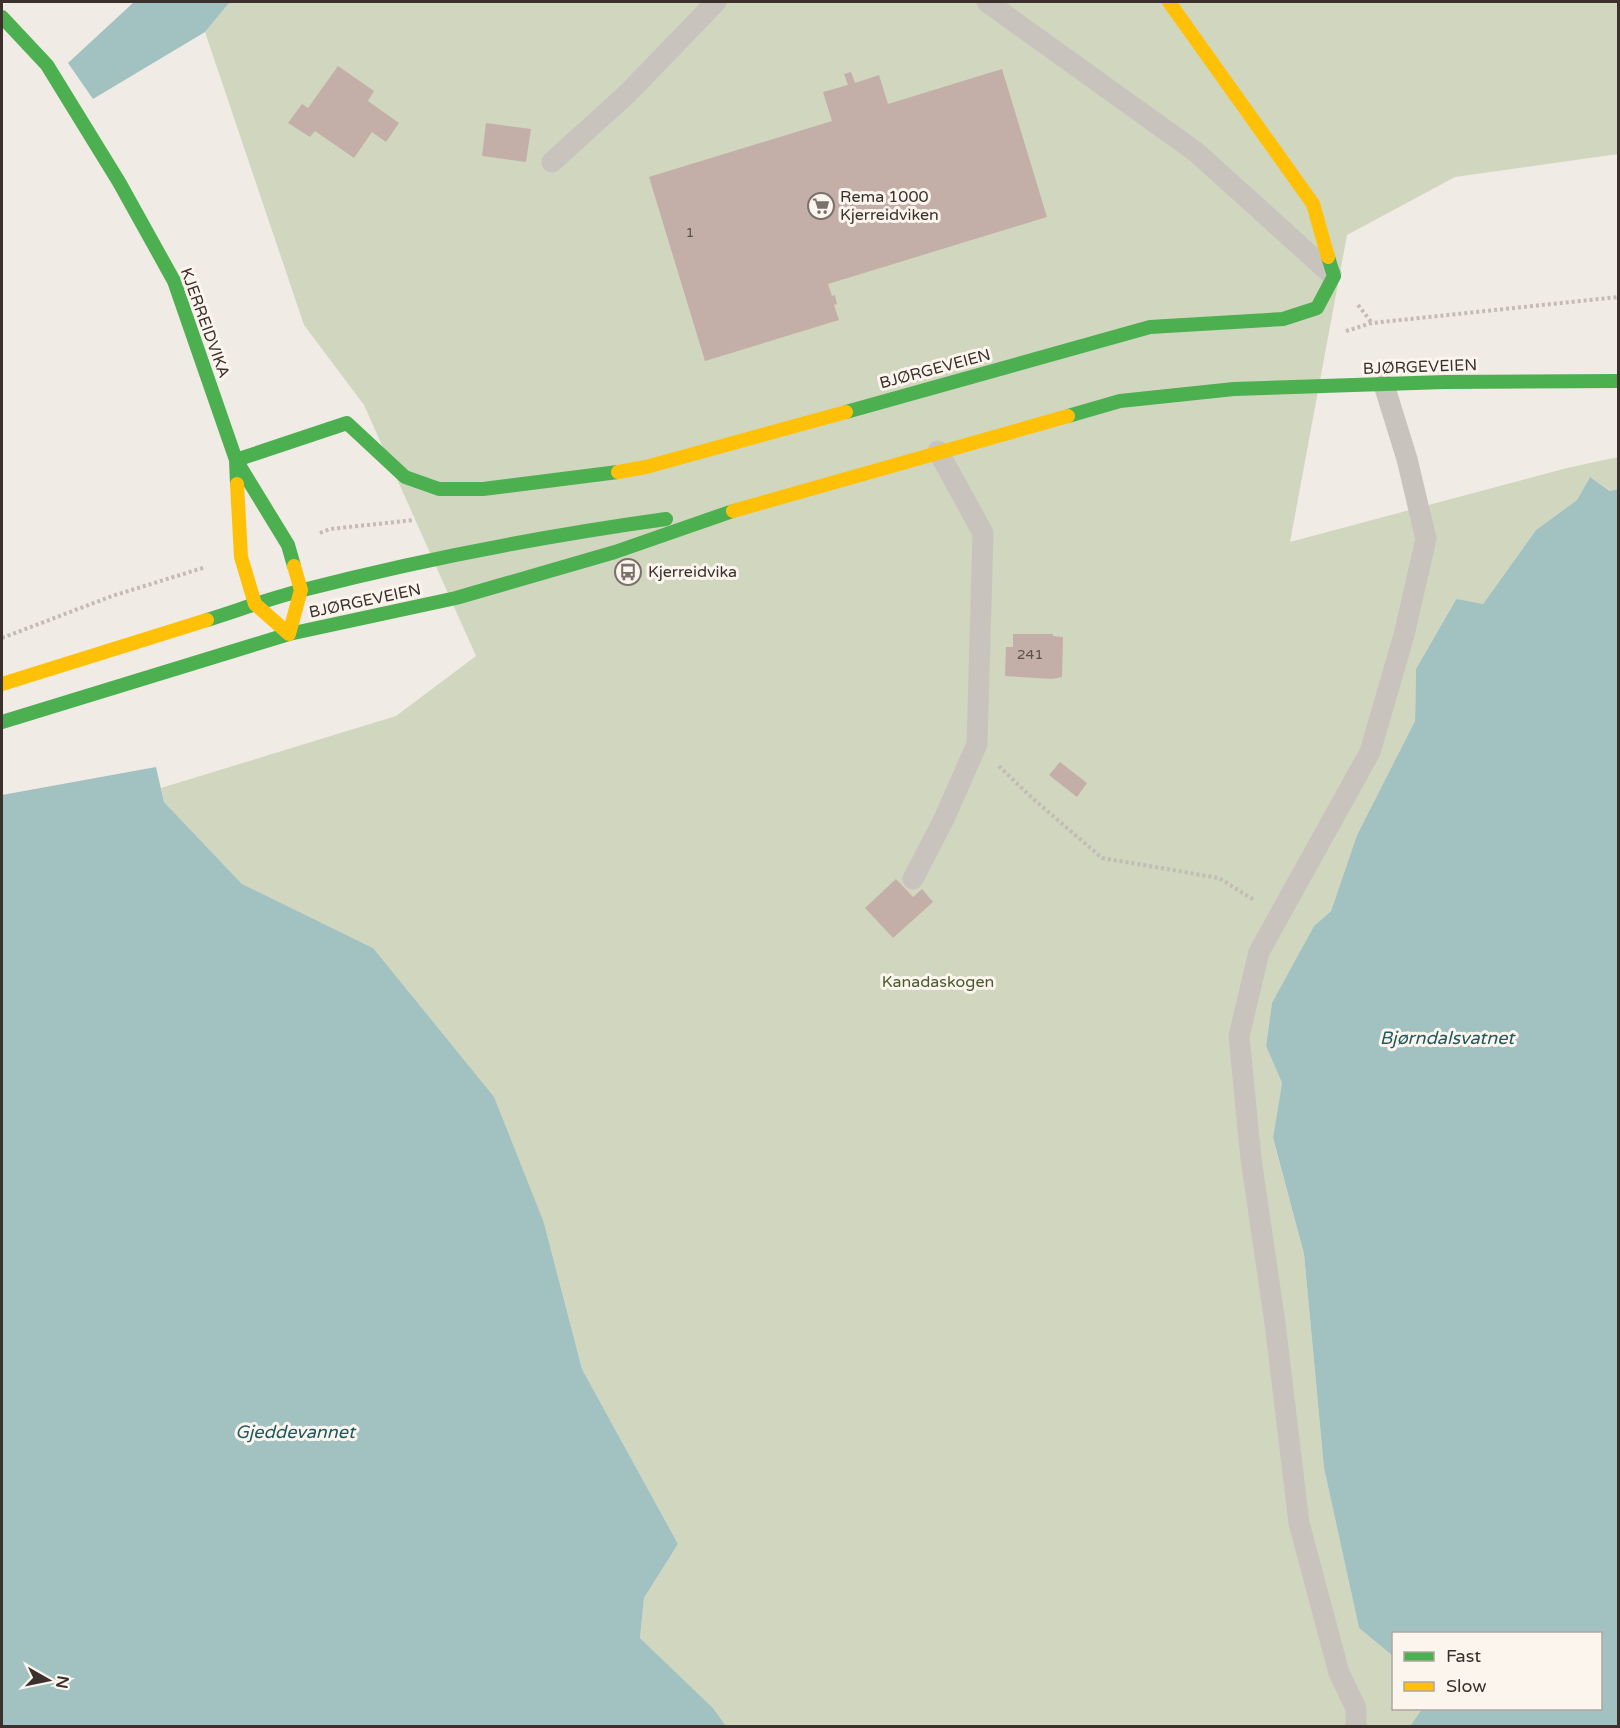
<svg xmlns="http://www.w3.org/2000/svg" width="1620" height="1728" font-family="'Varela Round',sans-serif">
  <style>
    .green { fill: #d1d6bf }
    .water { fill: #a1c2c1 }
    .building { fill: #c3afa7 }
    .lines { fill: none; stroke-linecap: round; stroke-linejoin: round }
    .path { stroke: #c2bbb6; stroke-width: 4; stroke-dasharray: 3 3; stroke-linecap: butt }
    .lane { stroke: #c9c3be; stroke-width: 21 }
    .fast { stroke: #4caf50; stroke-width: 14 }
    .slow { stroke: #ffc107; stroke-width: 14 }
    .labels { text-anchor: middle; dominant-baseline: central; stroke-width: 6; stroke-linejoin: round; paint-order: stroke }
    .number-label { font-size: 14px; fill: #5d504a }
    .poi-label { font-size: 16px; fill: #3b302b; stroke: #fbf5ee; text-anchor: start }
    .street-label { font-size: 16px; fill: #3b302b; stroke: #fbf5ee }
    .park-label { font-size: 16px; fill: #4a5a2e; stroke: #fbf5ee }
    .water-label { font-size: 18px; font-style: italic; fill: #1f5a5e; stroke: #fbf5ee }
  </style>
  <rect width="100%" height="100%" fill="#f0ebe5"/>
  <path class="green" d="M230 2H1618V154L1455 177 1347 235 1290 542 1567 468 1618 457V489L1611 491 1590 477 1577 500 1536 530 1483 604 1455 600 1416 669 1415 721 1357 835 1331 911 1314 926 1272 1004 1266 1046 1282 1083 1273 1139 1304 1254 1324 1468 1359 1628 1393 1656 1394 1708 1422 1709 1410 1726H726L713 1708 640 1638 644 1598 678 1544 582 1369 544 1223 373 948 242 884 164 802 161 788 396 716 476 656 364 405 304 325 205 32Z"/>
  <path class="water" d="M134 2H230L205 32 93 99 68 63Z
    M1590 477 1610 491 1618 489V1726H1410L1422 1709 1600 1708V1634H1394L1393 1656 1359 1628 1324 1468 1304 1254 1273 1138 1282 1083 1266 1046 1272 1003 1314 926 1331 911 1357 835 1415 721 1416 669 1456 599 1483 604 1536 530 1577 500Z
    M156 767 164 802 242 884 373 948 494 1097 544 1223 582 1369 678 1544 644 1598 640 1638 713 1708 726 1726H2V795Z"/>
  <path class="building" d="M338 66 374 91 368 101 399 123 386 142 372 132 354 158 315 131 310 137 288 123 302 104 308 108Z
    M1002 69 1047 217 828 284 832 296 835 295 837 304 834 305 839 320 705 361 649 177 832 121 823 92 848 85 844 74 851 72 855 83 879 75 888 104Z
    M486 123 531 129 526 162 482 156Z
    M1013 634H1053V636L1063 637 1062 677 1052 679 1005 676 1006 647H1013Z
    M1060 762 1087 783 1077 797 1049 775Z
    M896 879 913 897 922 889 933 902 893 938 865 908Z"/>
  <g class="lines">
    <path class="path" d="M1358 305 1372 323
      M1346 331 1372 323 1618 297
      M320 533 330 529 414 520
      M2 638 112 596 206 567
      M999 766 1031 797 1102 858 1219 878 1254 900"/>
    <path class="lane" d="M987 2 1196 152 1331 274
      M552 162 627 94 716 2
      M913 879 944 819 977 744 983 533 938 451
      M1356 1726V1708L1339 1673 1299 1523 1275 1323 1251 1159 1239 1036 1259 952 1370 752 1404 635 1426 539 1407 459 1384 385"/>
    <path class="fast" d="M2 17 47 65 119 182 174 281 236 460 237 484
      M846 412 1150 327 1283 319 1317 308 1334 276 1328 257
      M1068 416 1120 401 1234 389 1445 382 1618 381
      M236 460 288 545 294 566
      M236 460 347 423 405 477 439 489H483L618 472
      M207 620C239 610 271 598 303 590 423 559 544 536 666 519
      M2 722 289 634 456 598 615 552 733 511"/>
    <path class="slow" d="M1169 2 1313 204 1328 257
      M618 472 646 467 846 412
      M237 484 241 557 255 604 289 634 301 590 294 566
      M733 511 1068 416
      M2 684 207 620"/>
  </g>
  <defs>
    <symbol id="supermarket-ring" viewBox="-11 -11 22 22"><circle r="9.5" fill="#fbf5ee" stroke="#7a716c" stroke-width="1.5"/><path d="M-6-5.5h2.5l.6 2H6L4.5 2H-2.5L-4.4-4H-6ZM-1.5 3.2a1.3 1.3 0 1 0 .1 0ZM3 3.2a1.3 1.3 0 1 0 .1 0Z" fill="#7a716c"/></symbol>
    <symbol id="bus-ring" viewBox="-11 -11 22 22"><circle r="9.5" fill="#fbf5ee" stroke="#7a716c" stroke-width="1.5"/><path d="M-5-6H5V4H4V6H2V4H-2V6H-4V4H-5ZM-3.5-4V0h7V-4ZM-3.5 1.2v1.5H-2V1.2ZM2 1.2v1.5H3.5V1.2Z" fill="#7a716c"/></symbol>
  </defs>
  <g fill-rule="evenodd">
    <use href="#supermarket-ring" x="806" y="191" width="30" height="30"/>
    <use href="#bus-ring" x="613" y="557" width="30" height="30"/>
  </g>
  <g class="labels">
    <g class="number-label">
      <text x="690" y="232">1</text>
      <text x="1030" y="654">241</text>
    </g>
    <g class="poi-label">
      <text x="840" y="197">Rema 1000<tspan x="840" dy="18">Kjerreidviken</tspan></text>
      <text x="648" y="572">Kjerreidvika</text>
    </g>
    <g class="street-label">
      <text transform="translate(205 323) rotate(70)">KJERREIDVIKA</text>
      <text transform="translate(1420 367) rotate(-2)">BJØRGEVEIEN</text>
      <text transform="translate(935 369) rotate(-15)">BJØRGEVEIEN</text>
      <text transform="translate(365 601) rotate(-12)">BJØRGEVEIEN</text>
    </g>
    <g class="park-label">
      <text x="938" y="982">Kanadaskogen</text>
    </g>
    <g class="water-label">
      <text x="1447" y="1038">Bjørndalsvatnet</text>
      <text x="295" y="1432">Gjeddevannet</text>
    </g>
  </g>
  <rect width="1620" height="1728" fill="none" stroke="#3b302b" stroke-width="6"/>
  <rect x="1392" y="1632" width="210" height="78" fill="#fbf5ee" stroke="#aea6a0" stroke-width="1.5"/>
  <rect x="1404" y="1652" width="30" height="9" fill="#4caf50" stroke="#aea6a0" stroke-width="1.5"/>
  <text x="1446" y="1662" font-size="18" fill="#3b302b">Fast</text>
  <rect x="1404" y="1682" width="30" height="9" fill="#ffc107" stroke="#aea6a0" stroke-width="1.5"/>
  <text x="1446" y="1692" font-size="18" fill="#3b302b">Slow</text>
  <g transform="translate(48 1680) rotate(99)" stroke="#fbf5ee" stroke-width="4.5" paint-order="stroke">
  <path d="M0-4.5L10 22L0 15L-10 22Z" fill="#3b302b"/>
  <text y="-9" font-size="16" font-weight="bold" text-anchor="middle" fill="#3b302b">N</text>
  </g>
</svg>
